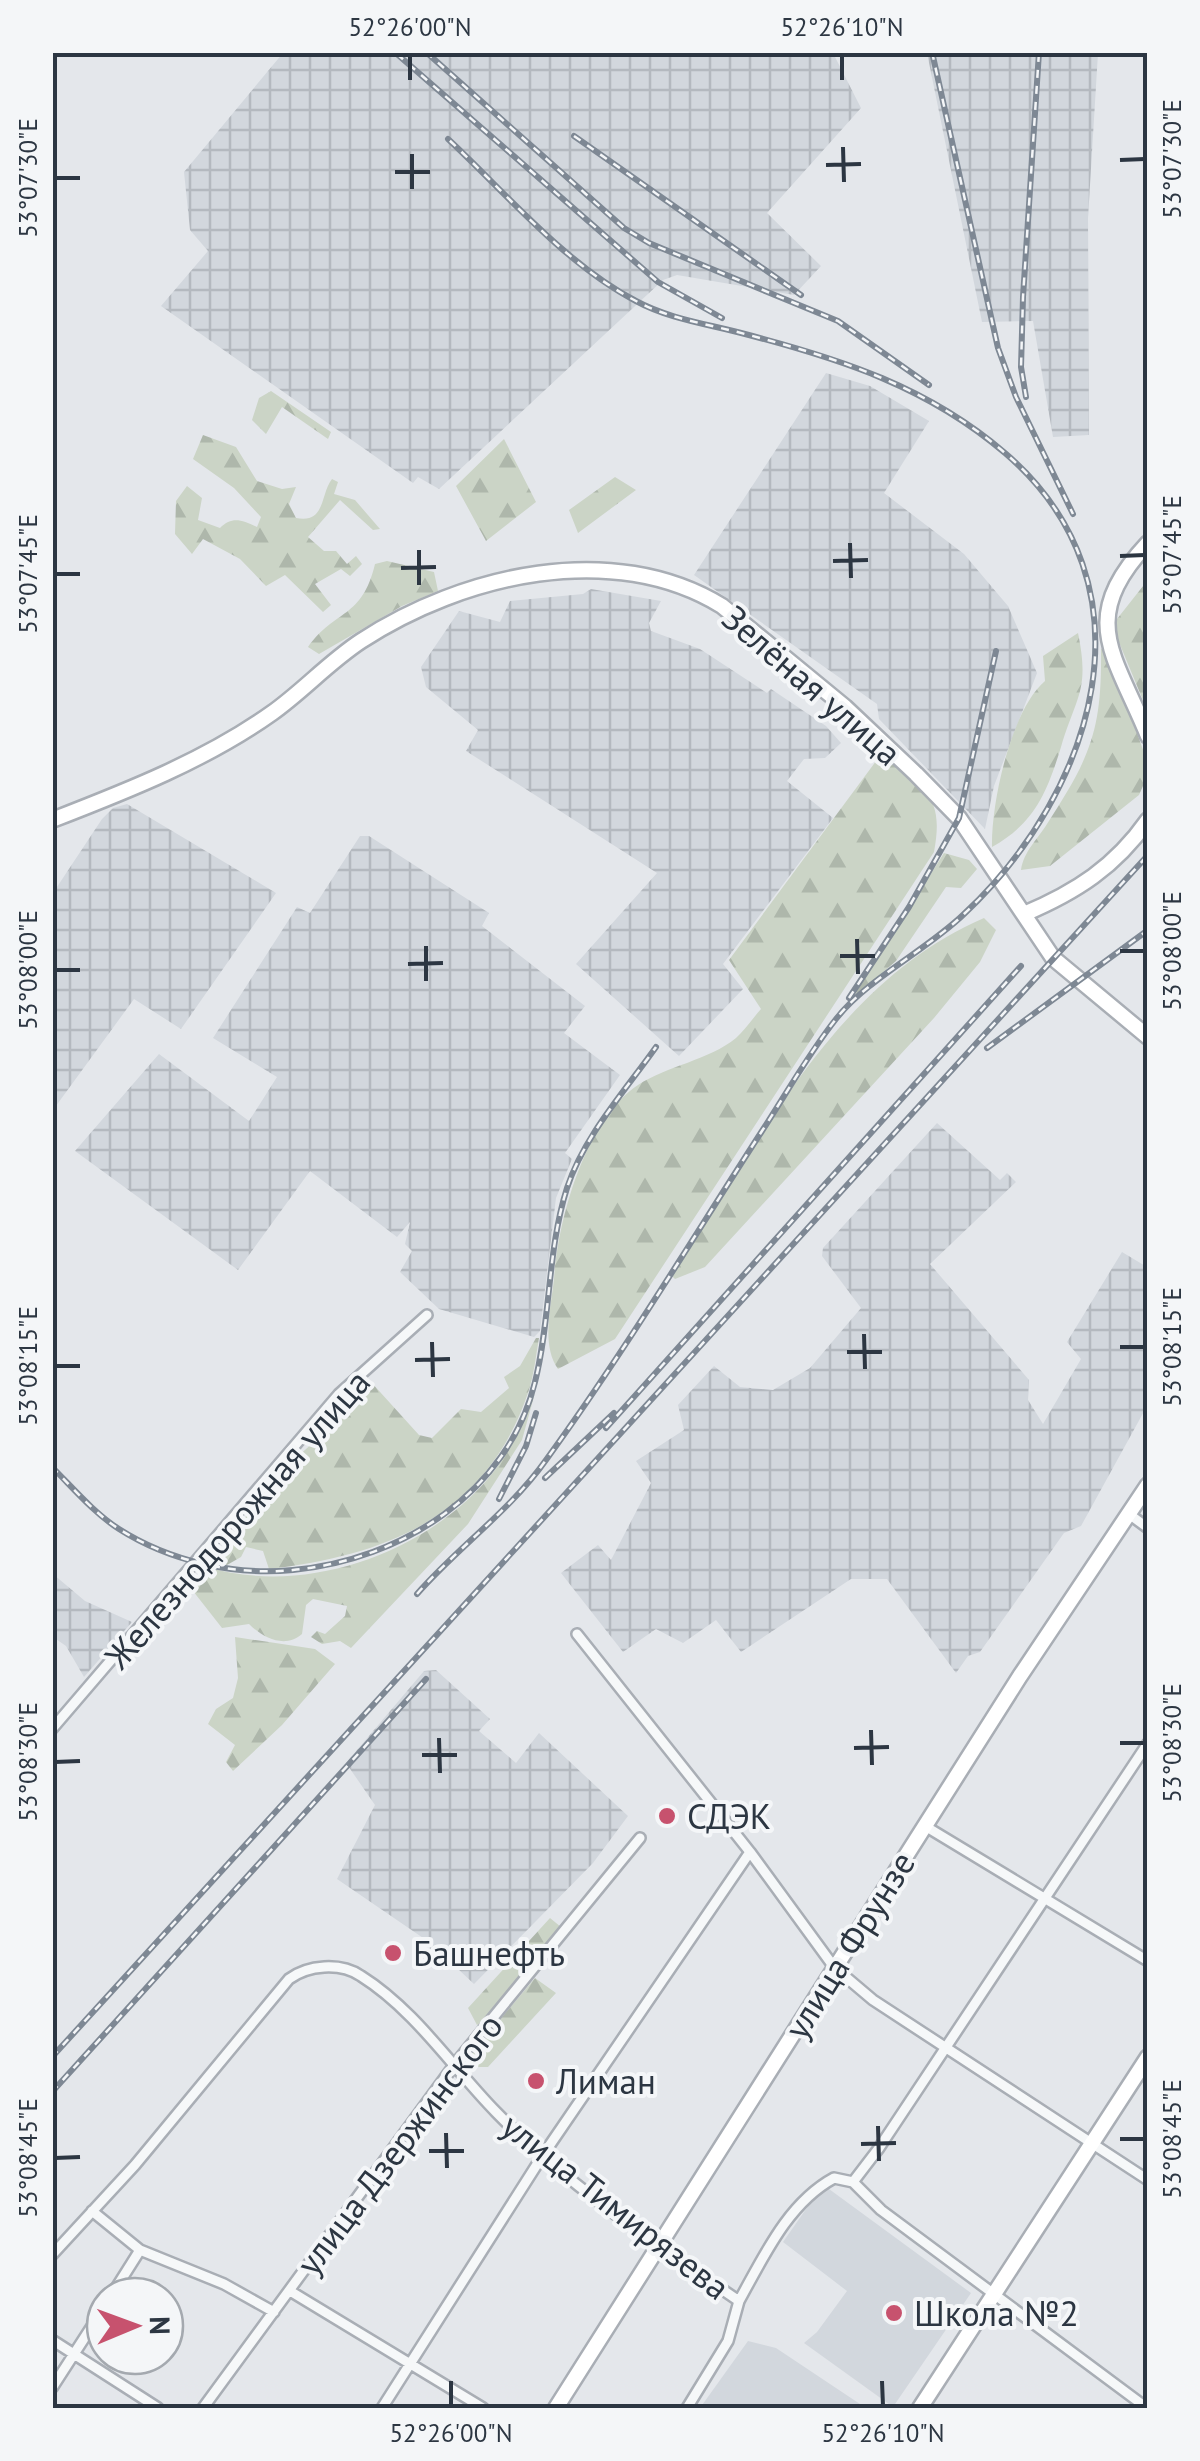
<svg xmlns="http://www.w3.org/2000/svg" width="1200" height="2461" font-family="'PT Sans',sans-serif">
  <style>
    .built { fill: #d2d7dd }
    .industrial { fill: url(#industrial-grid) }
    .forest { fill: url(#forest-firs) }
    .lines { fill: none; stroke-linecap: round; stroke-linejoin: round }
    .street-casing { stroke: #a9aeb5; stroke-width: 14 }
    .secondary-casing { stroke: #a9aeb5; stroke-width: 19 }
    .street { stroke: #f6f8f9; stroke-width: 9 }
    .secondary { stroke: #fff; stroke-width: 14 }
    .rail-casing { stroke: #7e8894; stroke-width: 6 }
    .rail { stroke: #f4f6f8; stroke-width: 2.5; stroke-dasharray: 8; stroke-linecap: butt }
    .ticks { fill: none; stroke: #2c3642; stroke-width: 4 }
    .poi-dot { fill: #c7526e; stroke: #f4f6f8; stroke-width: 4 }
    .labels { text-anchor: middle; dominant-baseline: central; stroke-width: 8; stroke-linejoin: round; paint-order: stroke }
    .street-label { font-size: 35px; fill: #2c3642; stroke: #f4f6f8 }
    .poi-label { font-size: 35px; fill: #2c3642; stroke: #f4f6f8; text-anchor: start }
    .neatline { fill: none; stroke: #2c3642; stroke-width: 4 }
    .ticks-label { font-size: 25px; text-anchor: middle; fill: #2c3642 }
  </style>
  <defs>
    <pattern id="industrial-grid" width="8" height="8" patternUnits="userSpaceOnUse" patternTransform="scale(2.5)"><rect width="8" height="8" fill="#d2d7dd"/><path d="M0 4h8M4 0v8" fill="none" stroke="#b4b9bf"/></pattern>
    <pattern id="forest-firs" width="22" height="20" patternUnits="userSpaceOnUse" patternTransform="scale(2.5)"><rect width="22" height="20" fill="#cbd4c6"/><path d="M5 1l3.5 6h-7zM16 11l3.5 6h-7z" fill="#aeb7ab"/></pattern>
  </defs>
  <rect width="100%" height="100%" fill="#e4e7eb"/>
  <path class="built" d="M829 2189 971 2293 893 2407 804 2343 817 2332 847 2291 783 2242 818 2192Z
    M748 2341 776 2348 866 2408H700Z"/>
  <path class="industrial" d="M283 53H833L861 108 767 213 821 266 794 295 677 275 663 280 439 489 418 477 413 483 161 306 208 251 190 230 184 172Z
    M927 53H1098L1088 218 1089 435 1053 437 1033 321 982 322Z
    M826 373 870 386 929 421 884 493 964 554 1008 606 1037 673 994 786 985 829 879 719 877 704 694 575Z
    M591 589 661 601 649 623 651 631 700 649 767 693 771 689 826 726 841 743 825 758 804 759 787 781 833 818 723 964 743 989 679 1056 576 964 657 873 466 751 478 730 426 687 421 667 459 611 500 622 510 601 583 594Z
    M127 804 276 893 181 1029 134 999 53 1110V893L102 819 113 808Z
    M360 836H369L489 913 482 926 585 1006 564 1033 620 1075 565 1153 572 1159 556 1198 540 1331 534 1337 439 1309 400 1272 412 1251 405 1244 410 1222 397 1237 310 1171 238 1270 75 1151 159 1054 249 1121 277 1077 213 1038 297 907 310 913Z
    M937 1123 1000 1180 1007 1173 1016 1182 930 1264 1029 1380 1028 1400 1043 1424 1081 1359 1067 1342 1122 1252 1147 1267V1406L1081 1526 1064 1533 980 1652 968 1656 956 1673 887 1579H851L741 1652 716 1620 683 1643 656 1629 623 1652 561 1573 598 1545 611 1560 651 1483 636 1461 684 1430 678 1405 714 1366 740 1387 773 1390 810 1368 861 1308 822 1256 823 1248Z
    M53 1574 85 1601 132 1622 84 1677 66 1646 53 1637Z
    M436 1670 490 1719 479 1731 516 1763 539 1733 628 1816 593 1863 474 1984 443 1955 430 1950 429 1942 337 1879 375 1805 346 1763 424 1671Z"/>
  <path class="forest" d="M271 391 331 432 328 439 282 407 266 434 252 420 259 398Z
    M203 435 236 447 257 481 282 489 296 487 289 504 296 518C326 524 320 494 332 479L338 482 334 494 355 500 380 529 373 530 340 500 308 537 324 551H336L347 564 356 556 362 564 350 576 341 569 315 584 331 605 323 612 285 575 266 586 240 559 203 539 192 554 175 534 176 501 187 486 202 498 198 520 220 528C232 516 242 520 257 527L261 517 234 488 193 459Z
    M504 439 536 502 486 541 456 486Z
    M615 477 636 490 578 533 569 510Z
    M387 561 434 572 438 591 402 606 319 654 308 647C335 609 362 619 375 564Z
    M1147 581V710L1116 635 1117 619Z
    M1078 633C1090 691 1076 696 1061 747 1047 792 1035 823 992 847 991 803 1011 710 1045 681L1043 656Z
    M1106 647 1146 758 1147 777 1139 795 1050 866 1021 870C1024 851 1037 840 1047 824 1091 756 1102 730 1101 649Z
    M882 753C923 791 945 793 934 852L615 1339 558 1369C541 1345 551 1307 554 1279 558 1220 585 1120 638 1085 667 1066 709 1060 736 1038 745 1030 753 1018 761 1009L729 960Z
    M944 853 969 860 977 869 961 888 946 887 896 961 851 1000Z
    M984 918 996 930 980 962 934 1018 705 1267 675 1279 671 1275C758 1145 833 983 984 918Z
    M536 1338H539C536 1355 534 1374 529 1390 488 1515 389 1555 269 1569L263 1551 246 1547 241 1557 227 1565 213 1561 275 1477 316 1440 317 1426 343 1399 371 1382 419 1435 432 1438 461 1409 481 1412 509 1388 504 1377 520 1366Z
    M535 1393 522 1440 468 1524 351 1648 340 1641 322 1644 311 1637 317 1631 325 1634 345 1616 347 1606 313 1599 306 1605 302 1634C285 1649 263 1638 249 1624L222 1628 193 1591 204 1566C300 1597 420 1556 486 1481 508 1456 523 1424 535 1393Z
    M235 1637 315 1649 335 1664 282 1725 233 1771 226 1762 235 1745 208 1724 216 1709 233 1698 238 1678Z
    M550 1918 561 1927 489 2018 477 2025 468 2008Z
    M535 1978 556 1993 488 2067H474L470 2055Z"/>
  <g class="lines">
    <defs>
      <path id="street" d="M1129 1514 1148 1528
        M577 1634 750 1852 834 1967 873 2000 1148 2180
        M52 1729 339 1394 427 1315
        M925 1826 1148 1961
        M853 2182 881 2210 1147 2408
        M92 2211 140 2250 224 2284 274 2312
        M52 2255 135 2165 289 1979C308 1965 340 1962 361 1976 415 2010 452 2067 496 2112 567 2185 656 2244 739 2301L728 2341 687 2408
        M290 2291 483 2408
        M111 2296 140 2250
        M739 2301C764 2256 788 2203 834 2178L853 2182 879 2148 1148 1743
        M52 2340 158 2408
        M52 2388 105 2306
        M203 2408 455 2064 640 1838
        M382 2408 543 2155 750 1852"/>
      <path id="secondary" d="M1148 543C1077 619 1114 653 1148 736
        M52 820C127 791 206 760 272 713 303 691 329 662 361 641 462 575 613 539 722 606L845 707 916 774 959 818 1053 958 1148 1037
        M1024 914C1076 892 1115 867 1148 820
        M556 2408 1020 1676 1148 1485
        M920 2408 1148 2057"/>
    </defs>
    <use href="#street" class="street-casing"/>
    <use href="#secondary" class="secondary-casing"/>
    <use href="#street" class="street"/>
    <use href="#secondary" class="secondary"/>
    <defs>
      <path id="rail" d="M426 52 624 228 649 243 838 321 929 385
        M932 52 998 348 1016 397 1073 514
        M397 54 658 282 722 318
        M574 136 801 295
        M1026 397 1021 367 1023 297 1039 52
        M849 998 909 907 959 818 996 651
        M987 1048 1148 930
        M606 1428 1021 966
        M52 1467C73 1488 94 1513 119 1529 169 1561 235 1576 293 1570 401 1560 508 1493 535 1382 551 1318 547 1251 567 1188 584 1136 625 1091 656 1047
        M545 1478 614 1413
        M499 1499 526 1446 536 1413
        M417 1594C458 1547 510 1511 546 1460 623 1354 691 1241 762 1131 786 1094 809 1053 836 1019 867 979 927 950 964 914 1095 791 1160 586 1005 453 928 387 841 359 745 334 708 324 669 319 636 301 565 264 506 193 448 139
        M52 2057 1148 855
        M52 2092 426 1679"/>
    </defs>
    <use href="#rail" class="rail-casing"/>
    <use href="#rail" class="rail"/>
  </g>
  <path class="ticks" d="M410 55V80M842 55V80M843 147 844 182M412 154V189M1120 160 1145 159M826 165 861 164M395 172H430M55 178H80M850 543 851 578M419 550V585M1120 556 1145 555M833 561 868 560M401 568 436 567M55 574H80M857 939 858 974M426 946V981M1120 951H1145M840 956H875M408 964 443 963M55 970H80M864 1334 865 1369M432 1342 433 1377M1120 1347H1145M847 1352H882M415 1360 450 1359M55 1366H80M871 1730 872 1765M439 1738 440 1773M1120 1743H1145M854 1748 889 1747M422 1755H457M55 1762 80 1761M878 2126 879 2161M446 2133 447 2168M1120 2139H1145M861 2144 896 2143M429 2151H464M55 2158 80 2157M451 2381V2406M882 2381 883 2406"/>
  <g class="poi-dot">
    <circle cx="667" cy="1816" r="10"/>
    <circle cx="393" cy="1953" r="10"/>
    <circle cx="536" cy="2081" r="10"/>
    <circle cx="894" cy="2313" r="10"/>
  </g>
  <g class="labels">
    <g class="street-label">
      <text transform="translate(812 685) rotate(41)">Зелёная улица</text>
      <text transform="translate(237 1519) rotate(-49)">Железнодорожная улица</text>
      <text transform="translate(849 1945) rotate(-58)">улица Фрунзе</text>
      <text transform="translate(399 2144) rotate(-53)">улица Дзержинского</text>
      <text transform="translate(616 2206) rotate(38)">улица Тимирязева</text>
    </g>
    <g class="poi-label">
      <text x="687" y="1816">СДЭК</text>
      <text x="413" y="1953">Башнефть</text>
      <text x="556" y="2081">Лиман</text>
      <text x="914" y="2313">Школа №2</text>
    </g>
  </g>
  <rect width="1200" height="2461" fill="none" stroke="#f4f6f8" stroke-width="110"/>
  <g transform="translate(135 2326) rotate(89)"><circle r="48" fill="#f4f6f8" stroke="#a4a9af" stroke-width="2.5"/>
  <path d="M0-8L18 38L0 25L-18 38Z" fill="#c7526e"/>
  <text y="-15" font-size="28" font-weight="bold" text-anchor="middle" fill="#2c3642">N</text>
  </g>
  <rect x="55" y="55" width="1090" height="2351" class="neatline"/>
  <g class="ticks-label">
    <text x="410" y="36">52°26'00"N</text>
    <text x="842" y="36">52°26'10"N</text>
    <text transform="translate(1172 159) rotate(-90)" y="9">53°07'30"E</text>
    <text transform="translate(28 178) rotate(-90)" y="9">53°07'30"E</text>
    <text transform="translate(1172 555) rotate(-90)" y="9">53°07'45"E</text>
    <text transform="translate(28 574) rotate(-90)" y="9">53°07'45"E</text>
    <text transform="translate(1172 951) rotate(-90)" y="9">53°08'00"E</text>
    <text transform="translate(28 970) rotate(-90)" y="9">53°08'00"E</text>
    <text transform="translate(1172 1347) rotate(-90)" y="9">53°08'15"E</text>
    <text transform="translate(28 1366) rotate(-90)" y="9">53°08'15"E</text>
    <text transform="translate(1172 1743) rotate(-90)" y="9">53°08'30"E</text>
    <text transform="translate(28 1762) rotate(-90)" y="9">53°08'30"E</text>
    <text transform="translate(1172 2139) rotate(-90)" y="9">53°08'45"E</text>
    <text transform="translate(28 2158) rotate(-90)" y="9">53°08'45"E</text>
    <text x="451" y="2442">52°26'00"N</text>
    <text x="883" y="2442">52°26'10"N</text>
  </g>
</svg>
